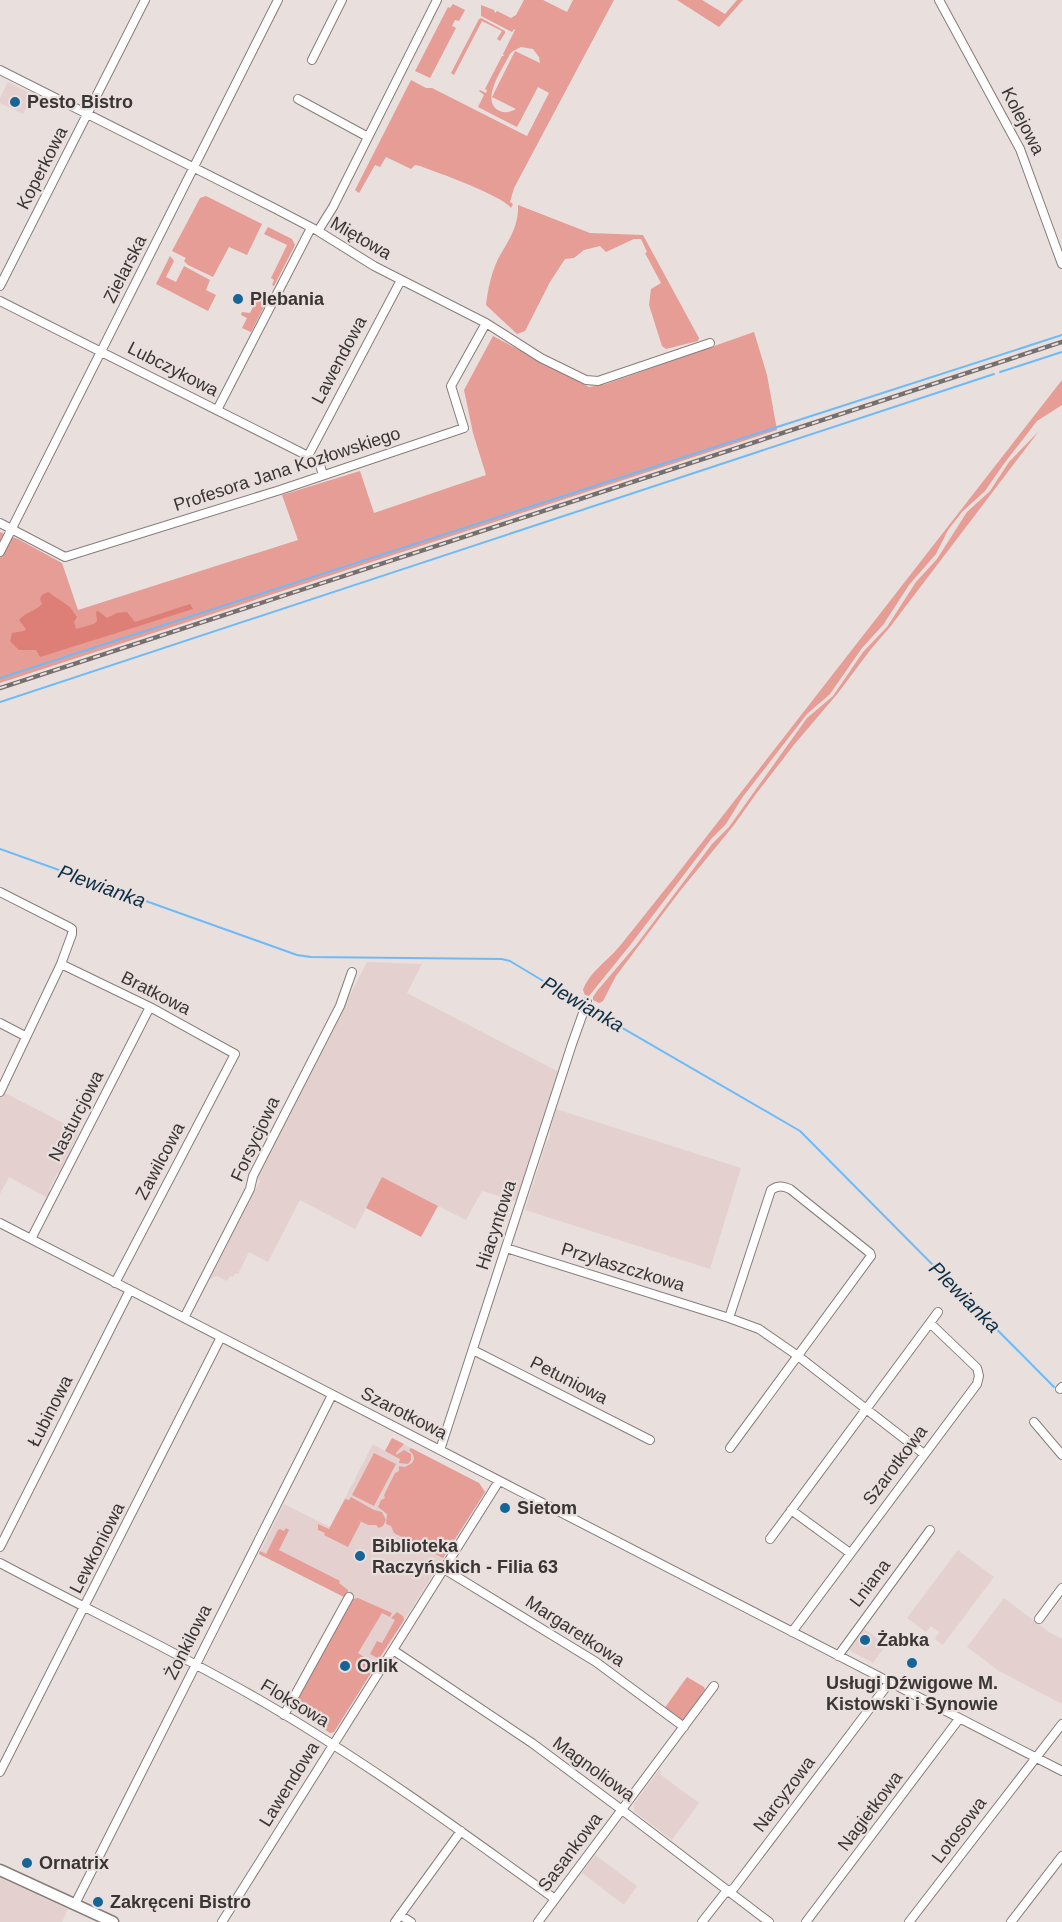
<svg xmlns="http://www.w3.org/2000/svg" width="1062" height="1922" font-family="Arial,sans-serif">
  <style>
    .built { fill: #e4d1cf }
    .green { fill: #e59d96; fill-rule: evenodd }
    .forest { fill: #dd7f77 }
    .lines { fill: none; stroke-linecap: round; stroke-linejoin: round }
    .stream { stroke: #6cbbf8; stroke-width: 2 }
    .minor-casing { stroke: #867d7b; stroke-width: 10 }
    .tertiary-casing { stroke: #867d7b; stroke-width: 13 }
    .minor { stroke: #fff; stroke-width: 8 }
    .tertiary { stroke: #fff; stroke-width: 10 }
    .rail-casing { stroke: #756f6e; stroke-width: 4.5 }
    .rail { stroke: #e9dfdd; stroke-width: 2; stroke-dasharray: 7; stroke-linecap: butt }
    .poi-dot { fill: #176496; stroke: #e9dfdd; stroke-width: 2 }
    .labels { text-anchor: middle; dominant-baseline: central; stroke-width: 4.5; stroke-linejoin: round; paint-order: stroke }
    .poi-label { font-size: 18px; font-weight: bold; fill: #393534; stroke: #e9dfdd; text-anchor: start }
    .street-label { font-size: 18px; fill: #393534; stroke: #e9dfdd }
    .water-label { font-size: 20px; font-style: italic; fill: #0c2e46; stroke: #e9dfdd }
  </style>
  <rect width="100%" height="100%" fill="#e9dfdd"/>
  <path class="built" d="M8 82 33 95 23 114 0 103V98Z
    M367 962 422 964 407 993 559 1072 516 1201 482 1191 466 1220 382 1178 355 1229 300 1200 268 1262 249 1252 238 1274 236 1273 233 1277 230 1276 227 1281 217 1276 209 1279 260 1181 256 1178Z
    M3 1092 79 1131 60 1173 57 1174 49 1189 50 1192 48 1198 9 1177 0 1194V1097Z
    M556 1109 741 1168 710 1269 525 1210 546 1143 550 1136V1130Z
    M392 1438 479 1483 485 1492 400 1627 382 1643 378 1641 370 1654 379 1659 337 1726 354 1600 346 1595 344 1597 259 1554 284 1504 330 1527 373 1444 385 1451Z
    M958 1550 994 1577 943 1645 935 1639 939 1632 931 1626 926 1632 907 1618Z
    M1004 1598 1049 1632 1062 1639V1704L999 1671 967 1647Z
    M862 1627 886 1645 873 1663 845 1648Z
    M660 1769 661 1775 699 1803 672 1840 634 1811V1804Z
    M595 1855 637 1886 624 1905 582 1873Z
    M0 1878 68 1909 62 1922H0Z"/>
  <path class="green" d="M524 0H543L567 12 573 0H614L514 188 510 202 513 204 511 208C501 195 439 173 420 166L415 165 411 169 386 157 380 167 375 165 359 193 355 190 411 80 426 88H432L527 136 549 93 538 87 517 127 478 107 484 95 479 91 480 90 486 93 487 90 485 89 502 56H504L503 54 515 30 514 29 512 32 481 16V5L494 10 495 13 497 11 511 18 516 15ZM521 47 533 49 539 57 540 63 515 51 492 97 516 109C511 112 504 114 498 110 480 99 504 67 510 54L513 51Z
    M677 0H702L725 14 737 0H743L719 27Z
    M453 4 465 10 459 21 455 20 452 26 456 28 430 78 428 77 415 71 448 7 450 8Z
    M481 18 505 31V33L500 41 497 39 502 31 482 21 454 75 451 73 479 19Z
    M206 196 262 224 247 255 229 247 213 277 188 265 184 261 186 258 172 251 200 198Z
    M518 205 590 233 643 235 699 338 698 341 666 349 662 346 649 305 651 289 661 283 645 253 647 252 641 239H634L606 252 600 246 584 250 574 258 565 259 550 282 525 331 517 334 486 305C488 289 491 274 498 259 508 241 519 227 518 205Z
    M268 227 292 239 295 245 274 286 272 285 274 280 271 278 287 245 264 234Z
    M170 256 174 261 166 277 176 282 184 266 210 280 206 290 216 295 208 311 156 284Z
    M257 299 266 303 251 332 242 328 247 318 241 315 242 312 250 313Z
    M754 332 767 375 777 430 0 683V532L18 539 62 563 78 610 298 540 282 495 360 471 374 513 486 475 473 433 464 390 493 336 589 387 606 384Z
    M1062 380V405L1037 421 1003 465 985 491 962 512 948 530 936 554 909 585 883 625 862 648 830 694 807 714 742 798 726 824 712 838 631 944 589 996 585 995 583 990C589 973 607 961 619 947 638 924 656 900 675 877Z
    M1039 431 890 627 871 649 838 693 793 746 756 794 734 825 680 891 616 976 603 1001 599 1003 593 1000V997L597 991 637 944 712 844 729 827 807 718 833 696 863 652 887 627 916 582 937 559 967 512 990 491 1009 462Z
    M382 1177 438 1206 421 1237 366 1208Z
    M392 1438 404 1444 396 1453V1455L404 1450 411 1454V1460L408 1464 399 1463 400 1459 385 1451Z
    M411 1448 479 1483 485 1492 443 1558 394 1533 391 1526 386 1524 387 1514 378 1507 381 1500 385 1498 384 1495 395 1473 399 1471V1466L405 1467 412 1463C416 1457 413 1454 409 1450Z
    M374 1453 396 1464 374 1506 352 1495Z
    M351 1497 374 1510 382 1512 386 1520 383 1526 379 1528 376 1525H368L356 1519 361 1522 348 1547 324 1535 325 1533 318 1530V1524L329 1529 345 1499 349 1500Z
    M286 1528 289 1530 279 1550 340 1581 339 1583 348 1590V1593L344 1597 259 1554 260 1551 266 1554 278 1530 280 1529 284 1531Z
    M358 1598 392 1613 390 1617 382 1613 358 1653 376 1665 334 1732 330 1733 292 1708 353 1599Z
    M397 1612 403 1616 404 1620 379 1659 370 1654 377 1641 382 1643 395 1620 391 1618Z
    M687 1677 704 1687 705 1690 702 1694 703 1695 684 1721H682L678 1719 679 1717 677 1716 676 1718 664 1709Z"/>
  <path class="forest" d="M48 592 70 607 77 617 74 622 76 629 94 624 97 621 96 612 98 611 107 618 117 613 127 612 135 622 190 604 193 609 40 657 36 650H19L10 641 12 633 24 631 26 629 19 620C26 612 34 612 42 604L40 599 42 595Z"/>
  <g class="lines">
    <path class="stream" d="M1000 372 1062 352
      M0 678 1062 335
      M0 702 994 374
      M0 849 297 955 311 957 502 959 510 961 583 1005
      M588 1008 800 1131 1054 1387"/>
    <defs>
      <path id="minor" d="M939 0 1020 149 1062 264
        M312 60 342 0
        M0 70 274 208 318 231 374 266 486 323 541 358 586 380 598 381 710 343
        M298 99 368 137
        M318 231 333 207 437 0
        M0 286 145 0
        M0 301 308 456 320 465 323 475
        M217 410 311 228
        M308 456 401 280
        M0 523 65 557 280 490 464 428 451 386 486 323
        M0 552 278 0
        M0 892 69 927 72 929V934L61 964 0 1092
        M61 964 150 1007 235 1054 115 1283
        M0 1023 25 1036
        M0 1223 1062 1771
        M31 1239 150 1007
        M506 1248 729 1318 759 1329 798 1356 924 1454
        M184 1318 250 1189 253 1176 340 1006 352 972
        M729 1318 771 1190C778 1185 783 1186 790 1189L870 1253 871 1256 730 1448
        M473 1350 650 1440
        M1060 1389 1062 1387
        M1034 1422 1062 1455
        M440 1450 572 1044 587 1002
        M791 1510 850 1553
        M770 1539 938 1312
        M0 1547 130 1290
        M0 1563C88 1610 179 1653 265 1703 366 1762 461 1831 555 1899
        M444 1569 596 1662 684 1727
        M1039 1619 1062 1588
        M792 1632 977 1384 979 1376 977 1368 930 1323
        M393 1650 532 1743 622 1810 769 1922
        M838 1656 930 1530
        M284 1715 349 1597
        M0 1772 221 1337
        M75 1904 332 1395
        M400 1915 411 1922
        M222 1922 499 1481
        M395 1922 461 1831
        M538 1922 714 1686
        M702 1922 724 1894 734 1888 889 1683
        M806 1922 959 1719
        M909 1922 1062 1724
        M1011 1922 1062 1856"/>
      <path id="tertiary" d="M0 1870 113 1922"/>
    </defs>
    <use href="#minor" class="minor-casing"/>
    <use href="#tertiary" class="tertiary-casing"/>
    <use href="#minor" class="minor"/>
    <use href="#tertiary" class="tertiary"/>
    <defs>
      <path id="rail" d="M0 688 1062 342"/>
    </defs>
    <use href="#rail" class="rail-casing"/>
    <use href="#rail" class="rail"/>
  </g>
  <g class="poi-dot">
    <circle cx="15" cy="102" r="6"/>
    <circle cx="238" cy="299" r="6"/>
    <circle cx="505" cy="1508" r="6"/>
    <circle cx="360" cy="1556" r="6"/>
    <circle cx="865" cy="1640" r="6"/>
    <circle cx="912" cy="1663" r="6"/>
    <circle cx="345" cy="1666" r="6"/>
    <circle cx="27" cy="1863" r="6"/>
    <circle cx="98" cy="1902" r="6"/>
  </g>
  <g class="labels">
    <g class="poi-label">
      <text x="27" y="102">Pesto Bistro</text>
      <text x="250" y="299">Plebania</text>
      <text x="517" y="1508">Sietom</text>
      <text x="372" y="1546">Biblioteka<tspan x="372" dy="21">Raczyńskich - Filia 63</tspan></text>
      <text x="877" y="1640">Żabka</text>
      <text x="357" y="1666">Orlik</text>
      <text x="912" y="1683" text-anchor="middle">Usługi Dźwigowe M.<tspan x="912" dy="21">Kistowski i Synowie</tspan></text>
      <text x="39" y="1863">Ornatrix</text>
      <text x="110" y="1902">Zakręceni Bistro</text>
    </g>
    <g class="street-label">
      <text transform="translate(1023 121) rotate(63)">Kolejowa</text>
      <text transform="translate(42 168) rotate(-63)">Koperkowa</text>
      <text transform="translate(361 238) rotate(30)">Miętowa</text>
      <text transform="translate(125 269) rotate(-63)">Zielarska</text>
      <text transform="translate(339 360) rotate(-62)">Lawendowa</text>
      <text transform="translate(173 369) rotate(27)">Lubczykowa</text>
      <text transform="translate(287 469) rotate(-18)">Profesora Jana Kozłowskiego</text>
      <text transform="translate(156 993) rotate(27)">Bratkowa</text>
      <text transform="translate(76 1116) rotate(-63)">Nasturcjowa</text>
      <text transform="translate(255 1139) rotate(-65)">Forsycjowa</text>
      <text transform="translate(160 1161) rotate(-62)">Zawilcowa</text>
      <text transform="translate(496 1225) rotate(-72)">Hiacyntowa</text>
      <text transform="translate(623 1267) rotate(17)">Przylaszczkowa</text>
      <text transform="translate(569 1380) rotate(27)">Petuniowa</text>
      <text transform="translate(50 1411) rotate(-63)">Łubinowa</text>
      <text transform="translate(404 1413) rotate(27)">Szarotkowa</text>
      <text transform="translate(895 1465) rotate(-53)">Szarotkowa</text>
      <text transform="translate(97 1548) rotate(-63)">Lewkoniowa</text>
      <text transform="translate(870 1583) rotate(-53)">Lniana</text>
      <text transform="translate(575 1631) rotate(33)">Margaretkowa</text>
      <text transform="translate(188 1642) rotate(-63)">Żonkilowa</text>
      <text transform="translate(295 1703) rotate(31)">Floksowa</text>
      <text transform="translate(594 1769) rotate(36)">Magnoliowa</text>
      <text transform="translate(289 1784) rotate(-58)">Lawendowa</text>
      <text transform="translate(784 1794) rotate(-53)">Narcyzowa</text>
      <text transform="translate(870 1811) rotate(-53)">Nagietkowa</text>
      <text transform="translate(959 1830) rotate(-53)">Lotosowa</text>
      <text transform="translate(570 1852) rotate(-53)">Sasankowa</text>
    </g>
    <g class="water-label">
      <text transform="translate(102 886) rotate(20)">Plewianka</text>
      <text transform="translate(583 1004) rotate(30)">Plewianka</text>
      <text transform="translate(965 1297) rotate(45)">Plewianka</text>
    </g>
  </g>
</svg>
